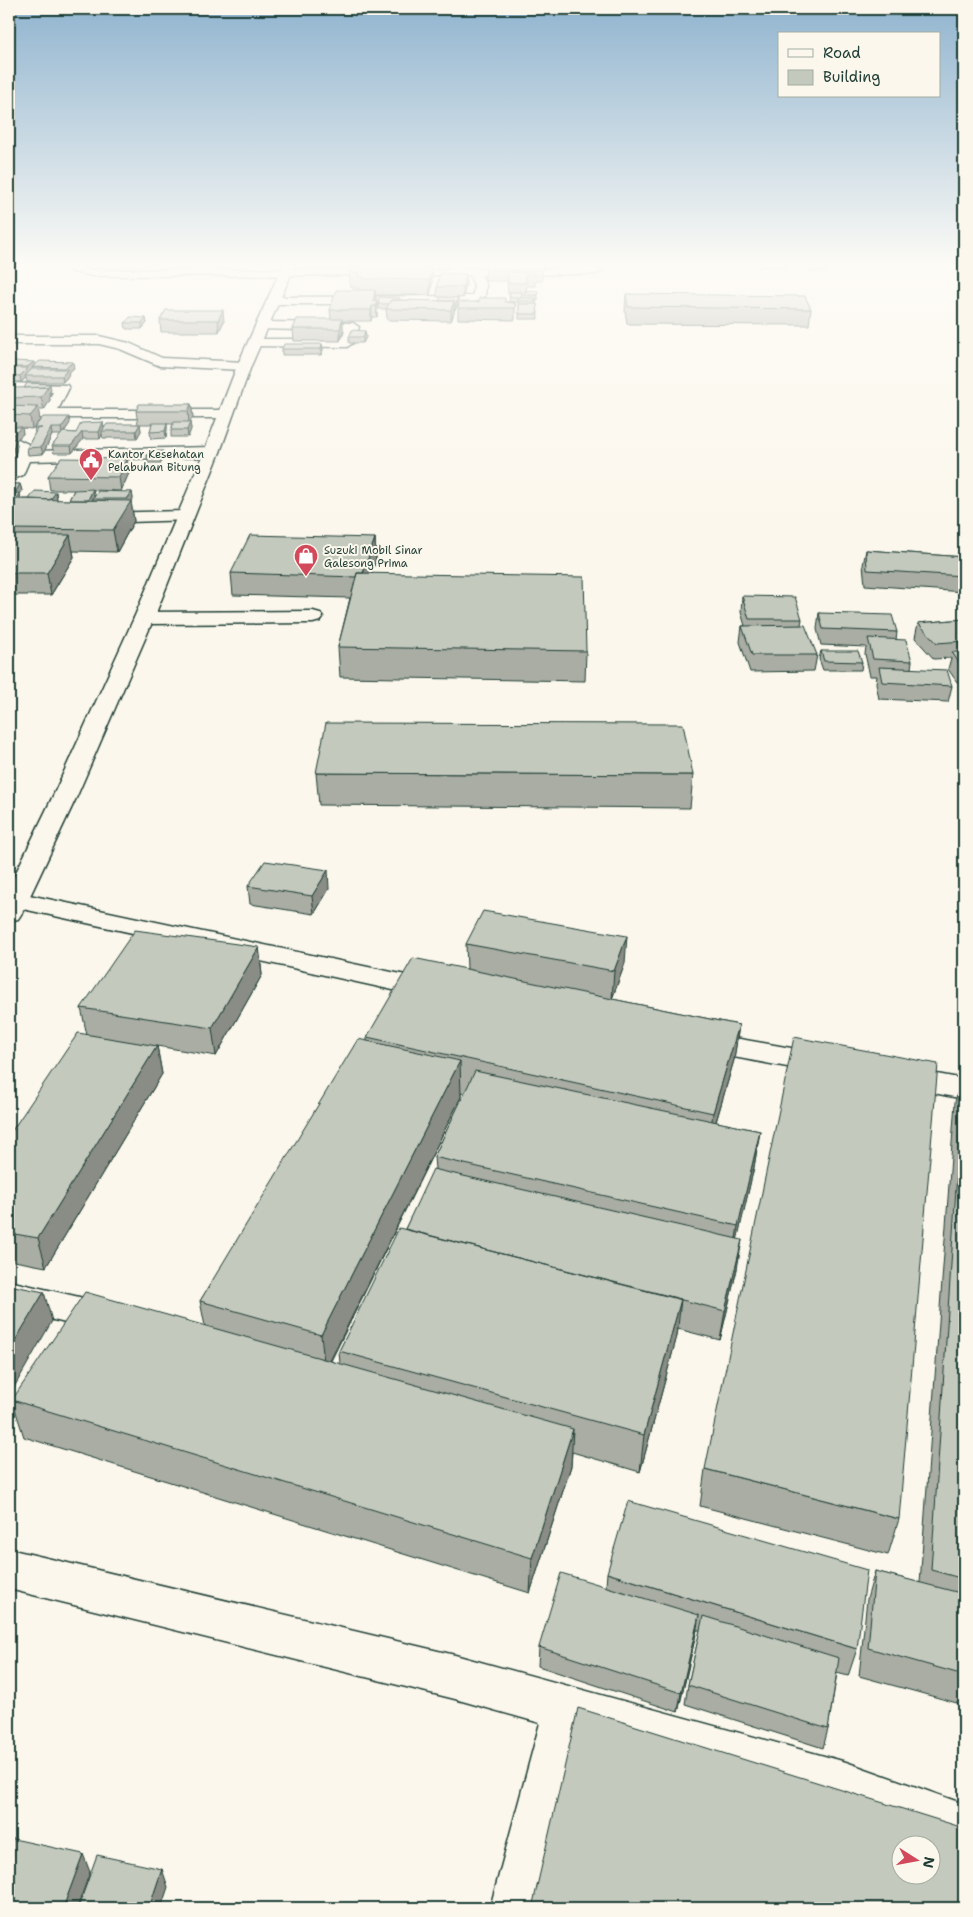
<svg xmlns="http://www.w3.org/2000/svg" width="973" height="1917" font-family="'Shantell Sans',sans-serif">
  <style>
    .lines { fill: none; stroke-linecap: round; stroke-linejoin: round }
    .minor-casing { stroke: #1f3d34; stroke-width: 3 }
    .highway-casing { stroke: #1f3d34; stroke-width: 3 }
    .minor { fill: #fbf7ec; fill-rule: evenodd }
    .highway { fill: #fbf7ec; fill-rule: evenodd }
    .wall { fill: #a9ada3; stroke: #1f3d34; fill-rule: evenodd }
    .shaded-wall { fill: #898d85; stroke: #1f3d34 }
    .building { fill: #c4c9be; stroke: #1f3d34; fill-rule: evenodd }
    .labels { text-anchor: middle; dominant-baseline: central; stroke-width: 4; stroke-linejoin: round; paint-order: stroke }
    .far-poi-label { font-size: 11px; fill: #1f3d34; stroke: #fbf7ec; text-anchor: start }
  </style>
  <rect width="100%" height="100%" fill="#fbf7ec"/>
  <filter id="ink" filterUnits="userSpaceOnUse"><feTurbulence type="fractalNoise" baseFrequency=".02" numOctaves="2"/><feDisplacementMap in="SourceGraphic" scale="10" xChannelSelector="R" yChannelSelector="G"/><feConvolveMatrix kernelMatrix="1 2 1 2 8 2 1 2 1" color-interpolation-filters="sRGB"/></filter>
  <g filter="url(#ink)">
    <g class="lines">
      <defs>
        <path id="minor" d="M66 263H77V266L93 270 597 268 603 271 597 274 481 275 486 285 485 296 472 304H274L268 300 270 297 470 296 473 294 474 285 470 275 93 276 72 272 65 267Z
          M261 322 353 323 359 327 353 343 347 347 249 346 248 343 254 339H342L345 331 257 329 255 326 257 323Z
          M9 336H99L129 343 162 358 244 362 251 366 244 370 160 366 120 349 99 344H9Z
          M9 383 67 385 69 388 58 410H225L230 411 232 414 230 417 225 418H9V410H43L53 392 9 391Z
          M18 439 30 445 33 448 32 451 212 447 217 449 220 452 217 455 212 457 29 461 23 475 9 481V470L17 450 10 444 13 441Z
          M185 511 191 512 194 516 191 520 98 523 92 522 89 518 92 514 98 513Z
          M313 611 320 613 323 617 320 621 313 623 144 624 137 622 134 618 137 614 144 612Z
          M15 892 434 981 444 984 448 990 444 996 434 999 9 906V894Z
          M700 1032 825 1054 836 1057 840 1064 836 1071 825 1074 690 1049 685 1042 690 1035Z
          M899 1067 964 1079V1099L888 1084 884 1077 888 1070Z
          M9 1281 110 1304 123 1309 128 1319 123 1329 110 1334 9 1309Z
          M9 1549 455 1655 846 1762 964 1804V1852L846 1810 583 1735 540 1908H490L540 1723 455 1699 9 1589Z"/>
        <path id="highway" d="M284 263H296L251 366 220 452 154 618 77 796 22 913 18 919 9 921V887L53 796 134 618 204 452 237 366Z"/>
      </defs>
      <use href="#minor" class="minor-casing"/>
      <use href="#highway" class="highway-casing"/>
      <use href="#minor" class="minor"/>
      <use href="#highway" class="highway"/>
    </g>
    <path class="wall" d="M97 263H146L142 268H98Z
      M210 263H231V264L228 268H210Z
      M333 263 331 269H309V264Z
      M333 263H448V264L445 270H432V284L430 295H376L377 312V317H372L371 321H343V331L340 341H294L293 329 331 319 330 310 358 290V288H352L350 285 349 269H353H334Z
      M536 263H558L556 268H542V281H535V286H527L526 291H538V301H536V304H537L538 319H519V306H518V302H509L510 294H508L507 281H485L486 264H536Z
      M565 263H587L586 267H566Z
      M614 263H646L645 266H614Z
      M761 263H788L787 268 762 267Z
      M806 263H825L827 266 826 272H811Z
      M466 284 463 298 437 297V287Z
      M626 294 811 309 809 325 627 324 625 310Z
      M458 298V304L455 310H454V313L451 321 387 320 386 309H378V304L400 300 439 301Z
      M505 302 515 303V320L458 319V308Z
      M166 310 224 321 219 332H161L160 320Z
      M146 318 147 323 142 329H126L125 323Z
      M365 331 366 337 363 343H349V337Z
      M322 344 323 350 321 355H282V349Z
      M9 364 35 365 74 368 68 373 69 375 63 382H27L26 378 21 382H9Z
      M51 390 49 393 50 400 44 410H38L40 420 32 429 22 428 23 434 16 440 17 445 15 456H12L13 461 9 469V394Z
      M191 404 193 417 190 422 191 429 188 437H171V430L173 424H167V429L166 438 151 439 150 432 152 424H140L141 431 137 438H103L102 434 100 439H83L72 453H54L52 446 61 435H52L43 454 28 455 27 448 35 433 34 428 70 423 64 432 76 433 104 427 138 424 136 411Z
      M150 451 164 458 161 463H148L147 456Z
      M127 459 129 473 121 491 93 490 94 496 132 492 133 499 131 502 134 521 117 552 73 551 74 557 51 595H9V473L12 480 10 484H20L22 491 20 494 21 499H29L56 492 57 499V500H69L74 490H50L48 476Z
      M375 538 376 560 371 573 586 651 585 681 340 677 338 647 350 598 233 595 231 573Z
      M866 550 964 557V592L865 585 863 565Z
      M742 596 802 619 801 625 817 655 814 671 750 672 740 642 742 626H745L741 612Z
      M819 613 897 632 896 640 912 661 911 668 952 686 948 702 879 699 876 683 877 676H870L865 654 866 647 821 645 817 629Z
      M964 619V682H957L948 669 951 658 934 659 915 638 918 623Z
      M821 651 862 662 861 670H823L819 659Z
      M316 773 693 775 690 808 319 805Z
      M248 886 329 889 314 914 250 904Z
      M466 944 625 963 612 999 739 1025 734 1060 716 1122 760 1131 754 1167 737 1239V1269L720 1340 678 1329 677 1336 640 1472 572 1452 571 1466 530 1593 24 1437 12 1400 205 1326 200 1301 367 1041V1037L467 969ZM461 1093 464 1094 434 1157 435 1169 405 1229 339 1351 340 1364 331 1361 461 1097Z
      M259 947 262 975 216 1056 157 1046 162 1074 46 1267 9 1260V1135L87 1035 81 1008Z
      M964 1066V1705L859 1676 867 1599 875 1571 920 1583 955 1102Z
      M705 1469 899 1519 888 1555 700 1506Z
      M607 1573 857 1649 848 1676 837 1673 828 1729 823 1748 685 1704 688 1685 700 1630H697L678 1712 538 1666 539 1647 606 1586Z"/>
    <path class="shaded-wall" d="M141 263H146L142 268Z
      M228 263H231V264L228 268Z
      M446 263H448V264L445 270V265Z
      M432 269V284L430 295V280Z
      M466 274V284L463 298V287Z
      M375 290 376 301H373Z
      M458 298V304L455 310V305Z
      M377 300V317L376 306Z
      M454 301V313L451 321V310Z
      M372 306V317L371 321V310Z
      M223 310 224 321 219 332 218 320Z
      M146 318 147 323 142 329V323Z
      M342 319 343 331 340 341V329Z
      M365 331 366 337 363 343V337Z
      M322 344 323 350 321 355V349Z
      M34 362 35 367H32L33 370 25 376 26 378 21 382 20 376 27 369V367Z
      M73 362 74 368 68 373 69 375 63 382 62 376 66 371 65 368Z
      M50 384 51 390 49 393 50 400 44 410 41 397 43 392Z
      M191 404 193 417 190 422 191 429 188 437 187 430 189 424 188 411Z
      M38 407 40 420 32 429 30 416Z
      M69 417 70 423 62 435 61 428Z
      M103 422 104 429 102 431V434L100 439 99 432Z
      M167 423V429L166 438 165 431Z
      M140 424 141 431 137 438 136 431Z
      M22 427 23 434 16 440 17 445 15 456 13 449 15 440 14 434Z
      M51 428 52 435 43 454 41 447Z
      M82 432 83 439 72 453 71 446Z
      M10 447 13 461 9 469V450Z
      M163 451 164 458 161 463 160 456Z
      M127 459 129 473 121 491 119 477Z
      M10 473 12 480 9 486V476Z
      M20 484 22 491 20 494 21 500 13 507 17 498 16 491Z
      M93 489 94 496 89 508 88 501Z
      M56 492 57 499 49 510 48 503Z
      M132 492 133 499 131 502 134 521 117 552 113 530 128 503 127 499Z
      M70 535 74 557 51 595 47 573Z
      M375 538 376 560 363 599 362 577Z
      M328 870 329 889 314 914 312 896Z
      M627 936 625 963 612 999 614 971Z
      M259 947 262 975 216 1056 212 1028Z
      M739 1025 734 1060 708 1149 713 1113Z
      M157 1046 162 1074 46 1267 38 1238Z
      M460 1061 461 1097 325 1371 321 1335Z
      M760 1131 754 1167 732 1263 738 1226Z
      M742 1240 737 1269 720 1340 725 1311Z
      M44 1292 52 1321 9 1396V1351Z
      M681 1299 677 1336 640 1472 644 1435Z
      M573 1429 571 1466 530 1593 532 1558Z
      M699 1615 696 1634 678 1712 681 1693Z
      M83 1854 90 1872 77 1908H63Z
      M162 1869 168 1887 161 1908H149Z"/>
    <path class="building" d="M309 263H331V264H309Z
      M360 263H423V269H432L430 280 363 279 364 277H358L359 273H351L349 269H359Z
      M424 263H446L445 265 424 264Z
      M810 263H825L827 266H812Z
      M486 264H542L543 270H485Z
      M507 272 535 273V275H525L527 283H508Z
      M440 273 466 274 463 287H437Z
      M336 290H375L373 301 377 300 376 306H372L371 310H330Z
      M525 291H538V295H524Z
      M510 292H522L521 297H509Z
      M626 294 805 296 811 309 628 307Z
      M379 297 400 298 399 300H391L389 304H378Z
      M441 297 458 298 455 305H454V301H439Z
      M479 298H505V302L515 303V308H458L459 302H479Z
      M519 298H536V301H518Z
      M391 300 454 301 451 310 386 309Z
      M519 304H537L538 314H519Z
      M166 310H223L218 320H160Z
      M130 317 146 318 142 323H125Z
      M297 319H342L340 329H293Z
      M352 330 365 331 363 337H349Z
      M284 344H322L321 349H282Z
      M13 361 34 362 27 367H9V364Z
      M40 361 73 362 65 368 32 367Z
      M9 368H28L20 376 9 375Z
      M32 369H68L62 376H25Z
      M27 383 50 384 47 387 24 388Z
      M48 387 41 397 9 398V395L14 388Z
      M139 404H191L188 411H136Z
      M9 406 38 407 30 416 9 415Z
      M43 417H69L61 428H51L41 447 27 448 37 429 42 428H34Z
      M103 422 99 432H82L71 446H52L63 432 76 433 81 423Z
      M174 422H190L187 430H171Z
      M152 423H167L165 431 150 432Z
      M107 424H140L136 431H102Z
      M9 427H22L14 434H9Z
      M9 439H16L13 449H10V447H9Z
      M150 451H163L160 456H147Z
      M61 458 127 459 119 477 48 476Z
      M9 484H20L16 491H9Z
      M93 489 88 500H69L74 490Z
      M35 491 56 492 50 500 29 499Z
      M98 491 132 492 127 499H93Z
      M20 493 17 499H11L9 502V494Z
      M11 499 131 501 113 530 9 529V502Z
      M9 535H70L47 573H9Z
      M250 535 375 538 363 573H357L356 577 231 573Z
      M866 550 964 557V576L867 570Z
      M357 573 584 577 586 651 338 647Z
      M742 596 795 597 802 619H749Z
      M819 613 892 615 897 632 823 629Z
      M964 619V641L937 643 918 623Z
      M805 625 817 655H752L742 626Z
      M868 638 906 640 912 661 873 659Z
      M821 651H858L862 662 824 661Z
      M952 652H964V666H961Z
      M879 667 947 670 952 686 882 682Z
      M326 723 683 724 693 775 316 773Z
      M265 861 328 870 312 896 248 886Z
      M483 911 627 936 614 971 466 944Z
      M135 930 259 947 212 1028 81 1008Z
      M413 958 739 1025 713 1113 367 1037Z
      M78 1033 157 1046 38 1238 9 1233V1135Z
      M794 1037 938 1064 899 1519 705 1469Z
      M358 1039 460 1061 321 1335 200 1301Z
      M964 1066V1579L931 1570Z
      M475 1071 760 1131 738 1226 434 1157Z
      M433 1169 742 1240 725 1311 405 1229Z
      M399 1228 681 1299 644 1435 339 1351Z
      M9 1285 44 1292 9 1351Z
      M85 1292 573 1429 532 1558 12 1400Z
      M628 1501 867 1570 857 1649 607 1573Z
      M875 1571 964 1594V1675L868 1648Z
      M561 1573 699 1615 681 1693 539 1647Z
      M703 1616 839 1658 828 1729 688 1685Z
      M578 1708 964 1828V1908H532ZM900 1844H930V1874H900Z
      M9 1838 83 1854 63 1908H9Z
      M97 1855 162 1869 149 1908H78Z"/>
  </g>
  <linearGradient id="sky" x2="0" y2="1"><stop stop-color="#90b4cf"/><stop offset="0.5" stop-color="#fdfbf6"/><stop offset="1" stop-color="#fdfbf6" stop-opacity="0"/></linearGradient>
  <rect width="973" height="531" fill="url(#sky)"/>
  <defs>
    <symbol id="civic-pin" viewBox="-11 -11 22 30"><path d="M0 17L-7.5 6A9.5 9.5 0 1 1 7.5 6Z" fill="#d1495b" stroke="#fbf7ec"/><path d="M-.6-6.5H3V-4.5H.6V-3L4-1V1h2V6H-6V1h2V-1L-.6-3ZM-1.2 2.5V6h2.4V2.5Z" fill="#fff"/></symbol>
    <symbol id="shop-pin" viewBox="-11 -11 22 30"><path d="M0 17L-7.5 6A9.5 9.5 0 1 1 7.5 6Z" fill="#d1495b" stroke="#fbf7ec"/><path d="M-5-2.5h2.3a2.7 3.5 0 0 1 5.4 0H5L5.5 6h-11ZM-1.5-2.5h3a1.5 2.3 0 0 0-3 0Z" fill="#fff"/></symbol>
  </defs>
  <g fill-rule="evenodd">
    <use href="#civic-pin" x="77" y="446" width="28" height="38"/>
    <use href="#shop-pin" x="292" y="542" width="28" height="38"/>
  </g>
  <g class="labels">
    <g class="far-poi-label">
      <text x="108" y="454">Kantor Kesehatan<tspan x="108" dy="13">Pelabuhan Bitung</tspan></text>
      <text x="324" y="550">Suzuki Mobil Sinar<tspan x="324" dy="13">Galesong Prima</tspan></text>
    </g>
  </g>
  <rect width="973" height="1917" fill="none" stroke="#fbf7ec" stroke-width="30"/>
  <rect x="15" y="15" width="943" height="1887" fill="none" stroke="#1f3d34" stroke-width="2" filter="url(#ink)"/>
  <rect x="778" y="32" width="162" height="65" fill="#fbf7ec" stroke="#a3ada2"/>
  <rect x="788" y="49" width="25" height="8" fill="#fbf7ec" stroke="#a3ada2"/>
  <text x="823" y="58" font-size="15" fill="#1f3d34">Road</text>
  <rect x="788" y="70" width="25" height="15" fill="#c4c9be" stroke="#a3ada2"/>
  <text x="823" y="82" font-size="15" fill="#1f3d34">Building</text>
  <g transform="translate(916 1860) rotate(101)"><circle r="24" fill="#fbf7ec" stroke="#a3ada2"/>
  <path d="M0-4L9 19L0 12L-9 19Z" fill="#d1495b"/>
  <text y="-8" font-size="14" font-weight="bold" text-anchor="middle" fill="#1f3d34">N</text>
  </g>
</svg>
